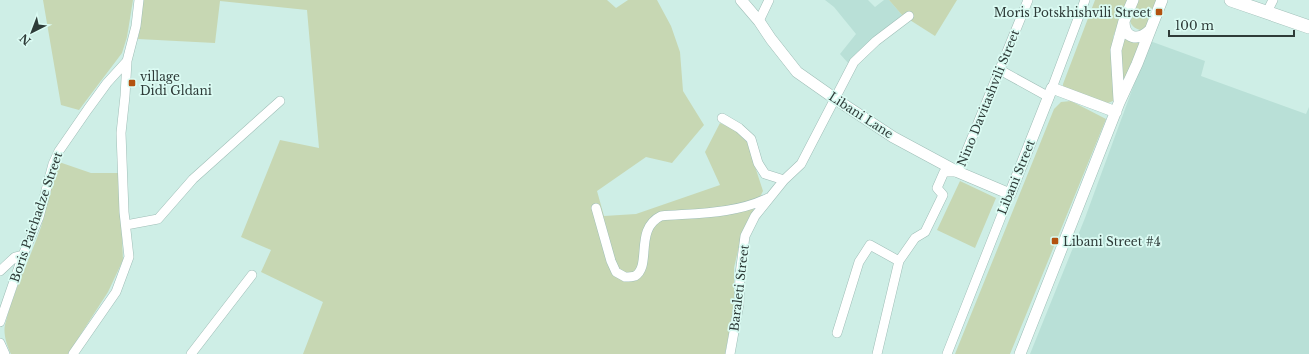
<svg xmlns="http://www.w3.org/2000/svg" width="1309" height="354" font-family="'Libre Baskerville',serif">
  <style>
    .built { fill: #b9e0d7 }
    .green { fill: #c7d7b3 }
    .lines { fill: none; stroke-linecap: round; stroke-linejoin: round }
    .minor-casing { stroke: #9fbeb7; stroke-width: 10 }
    .tertiary-casing { stroke: #9fbeb7; stroke-width: 12 }
    .secondary-casing { stroke: #9fbeb7; stroke-width: 14 }
    .minor { stroke: #fff; stroke-width: 9 }
    .tertiary { stroke: #fff; stroke-width: 11 }
    .secondary { stroke: #fff; stroke-width: 13 }
    .poi-dot { fill: #b3520f; stroke: #dbfbf3; stroke-width: 1.5 }
    .labels { text-anchor: middle; dominant-baseline: central; stroke-width: 3.5; stroke-linejoin: round; paint-order: stroke }
    .poi-label { font-size: 12px; fill: #2e3b38; stroke: #dbfbf3; text-anchor: start }
    .street-label { font-size: 12px; fill: #2e3b38; stroke: #dbfbf3 }
  </style>
  <rect width="100%" height="100%" fill="#ceeee6"/>
  <path class="built" d="M825 0H868L875 7 884 0H889L902 15 849 64 840 54 856 34 834 7Z
    M1150 41 1205 61 1201 76 1306 114 1309 107V354H1030L1085 218Z"/>
  <path class="green" d="M43 0H133L127 37 122 53 79 110 61 105Z
    M143 0H607L616 8 628 0H657L671 26 680 52 683 91 704 125 672 163 646 157 597 191 604 216 636 214 720 185 705 152 720 123 735 130 747 142 763 191 742 233 734 268V307L725 354H303L323 302 261 272 271 250 241 237 280 140 319 148 307 10 220 1 215 43 138 39Z
    M889 0H957L935 36 902 15Z
    M1095 0H1127L1113 37 1116 92 1113 101 1108 103 1063 87V84Z
    M1137 0H1158L1148 27 1140 30C1123 24 1132 12 1137 0Z
    M1125 32 1142 41 1121 95 1120 50Z
    M1071 101 1106 119 1010 354H955L1054 109 1061 102Z
    M59 162 91 173H119L123 260 108 292 68 354H11C7 346 3 334 5 325 13 291 30 259 41 227 48 205 50 183 59 162Z
    M960 181 996 198 975 248 937 230Z"/>
  <g class="lines">
    <defs>
      <path id="minor" d="M1267 12 1273 0
        M759 21 769 0
        M1000 70 1049 97
        M1052 88 1085 0
        M722 118 739 128 751 139 758 163 765 174 784 180
        M596 208 611 261 616 272 625 277C628 277 632 277 635 276 652 266 634 229 661 216 698 213 735 214 768 198
        M126 225 158 219 193 179 280 101
        M0 271 15 257 23 255
        M0 322 23 255 39 217 53 164 59 151 88 109 107 83 127 61
        M837 333 859 262 870 245 899 261
        M0 343 5 354
        M73 354 116 292 129 257 124 212 121 133 125 96 127 61 136 26 139 0
        M191 354 252 275
        M730 354 739 304 740 274 745 236 755 216 784 180 801 164 854 62 876 41 909 16
        M877 354 899 261 915 238 925 232 943 195 937 188 944 172H958L1028 0
        M947 354 1010 194"/>
      <path id="tertiary" d="M741 0 759 21 771 39 797 72 834 98 893 137 958 172 1010 194 1052 88 1116 112
        M1124 21C1124 39 1138 41 1149 31
        M1119 100 1116 50 1124 21 1133 0
        M1020 354 1119 103 1137 64 1162 0"/>
      <path id="secondary" d="M1231 0 1309 27"/>
    </defs>
    <use href="#minor" class="minor-casing"/>
    <use href="#tertiary" class="tertiary-casing"/>
    <use href="#secondary" class="secondary-casing"/>
    <use href="#minor" class="minor"/>
    <use href="#tertiary" class="tertiary"/>
    <use href="#secondary" class="secondary"/>
  </g>
  <g class="poi-dot">
    <rect x="1155" y="8" width="8" height="8" rx="2"/>
    <rect x="128" y="79" width="8" height="8" rx="2"/>
    <rect x="1051" y="237" width="8" height="8" rx="2"/>
  </g>
  <g class="labels">
    <g class="poi-label">
      <text x="1151" y="12" text-anchor="end">Moris Potskhishvili Street</text>
      <text x="140" y="76">village<tspan x="140" dy="14">Didi Gldani</tspan></text>
      <text x="1063" y="241">Libani Street #4</text>
    </g>
    <g class="street-label">
      <text transform="translate(988 98) rotate(-68)">Nino Davitashvili Street</text>
      <text transform="translate(861 115) rotate(33)">Libani Lane</text>
      <text transform="translate(1016 177) rotate(-68)">Libani Street</text>
      <text transform="translate(36 217) rotate(-71)">Boris Paichadze Street</text>
      <text transform="translate(739 288) rotate(-83)">Baraleti Street</text>
    </g>
  </g>
  <g transform="translate(32 32) rotate(222)" stroke="#dbfbf3" stroke-width="3" paint-order="stroke">
  <path d="M0-3L7 15L0 10L-7 15Z" fill="#2e3b38"/>
  <text y="-6" font-size="11" font-weight="bold" text-anchor="middle" fill="#2e3b38">N</text>
  </g>
  <path d="M1169 30v6h125v-6" fill="none" stroke="#2e3b38" stroke-width="2"/>
  <text x="1175" y="30" font-size="12" fill="#2e3b38" stroke="#dbfbf3" stroke-width="3" paint-order="stroke">100 m</text>
</svg>
